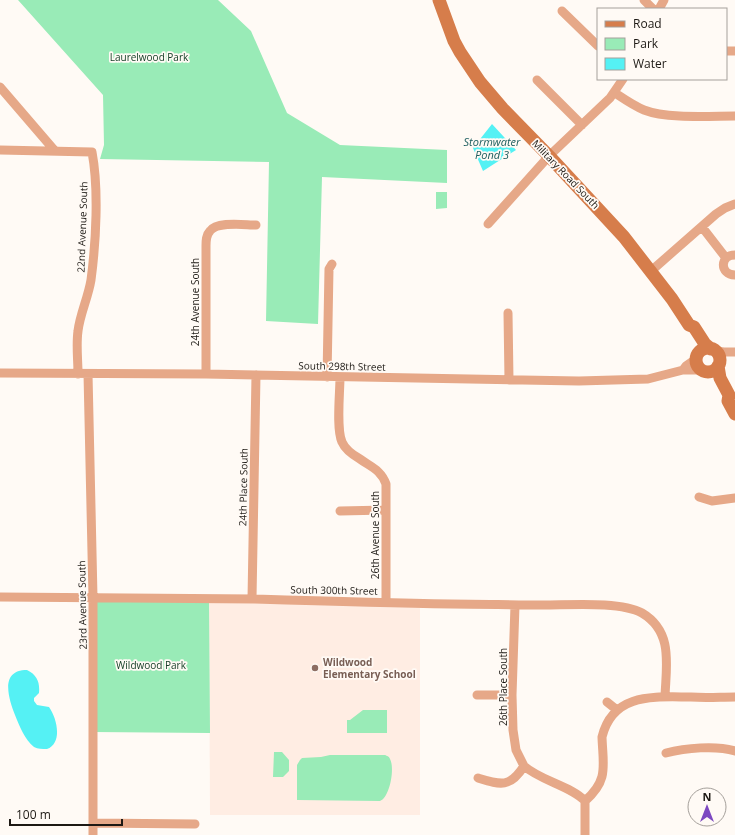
<svg xmlns="http://www.w3.org/2000/svg" width="735" height="835" font-family="'Open Sans',sans-serif">
  <style>
    .education { fill: #ffede3 }
    .green { fill: #99ebb7 }
    .water { fill: #55f1f4 }
    .lines { fill: none; stroke-linecap: round; stroke-linejoin: round }
    .street { stroke: #e6a888; stroke-width: 9 }
    .secondary { stroke: #d67d4b; stroke-width: 13 }
    .education-dot { fill: #8d6e63; stroke: #fffaf5; stroke-width: 1.5 }
    .labels { text-anchor: middle; dominant-baseline: central; stroke-width: 3.5; stroke-linejoin: round; paint-order: stroke }
    .park-label { font-size: 10px; fill: #164028; stroke: #fffaf5 }
    .street-label { font-size: 10px; fill: #1d1914; stroke: #fffaf5 }
    .education-label { font-size: 10px; font-weight: bold; fill: #785e54; stroke: #fffaf5; text-anchor: start }
    .water-label { font-size: 11px; font-style: italic; fill: #1c5d5e; stroke: #fffaf5 }
  </style>
  <rect width="100%" height="100%" fill="#fffaf5"/>
  <path class="education" d="M209 599 420 604V815H210Z"/>
  <path class="green" d="M18 0H218L251 31 287 113 340 145 447 150V183L322 177 318 324 266 321 269 162 100 159 104 145 103 95Z
    M436 192H447V208L436 209Z
    M93 597 209 599 210 733 94 732Z
    M363 710H387V733H347V720H350Z
    M274 752H282L289 760V771L283 777H273Z
    M330 755H385C387 756 389 756 390 759 395 768 390 797 380 801L297 800V765L300 760 302 758 321 757Z"/>
  <path class="water" d="M492 124 516 150 483 171 473 148Z
    M27 670C37 675 40 682 39 693L34 698V701L37 705 49 707C57 718 63 743 47 749 42 749 38 749 34 747 25 740 19 725 15 715 8 697 0 670 27 670Z"/>
  <g class="lines">
    <path class="street" d="M644 0 653 9
      M659 9 664 0
      M562 11 598 46
      M726 51H735
      M537 80 582 125
      M0 87 55 151
      M615 93C624 99 634 106 644 110 667 119 710 116 735 116
      M0 150 92 152C99 189 96 242 91 280 88 298 80 314 78 331 76 345 78 360 78 374
      M488 224 549 156 610 98 623 79
      M702 227 726 258
      M735 255C720 255 719 274 735 275
      M651 271 716 214 725 208 735 204
      M508 313 509 380
      M715 351 724 352H735
      M683 370 686 366 696 359
      M0 373 206 374 579 381 648 379 683 370H701
      M88 374 93 597V835
      M206 374V246C206 241 206 235 210 231 217 221 244 225 256 225
      M327 377 329 269 332 264
      M340 377C340 393 336 429 342 442 345 449 353 455 360 459 371 467 381 470 386 484V602
      M699 497 712 501 735 498
      M340 511 386 510
      M0 597C85 597 170 598 255 599 320 601 386 603 451 604 482 604 513 605 544 605 569 605 621 601 642 613 674 632 666 666 665 697
      M252 599 256 375
      M515 605 512 695 513 730 516 750 524 766
      M477 695H512
      M607 702 617 710
      M666 753C685 748 716 745 735 751
      M478 778C501 785 510 788 524 766 541 781 571 786 585 801
      M93 823 195 824
      M585 835V801C609 780 603 766 602 737 613 692 655 697 691 697 706 698 720 697 735 697"/>
    <path class="secondary" d="M439 0 454 41 460 52 480 82 503 109 549 156 624 237 672 299 689 325 694 327 705 344 711 349
      M696 360a12 12 0 1 1 24 0a12 12 0 1 1-24 0Z
      M718 366 720 378 729 395 728 401 735 414"/>
  </g>
  <circle class="education-dot" cx="315" cy="668" r="4"/>
  <g class="labels">
    <g class="park-label">
      <text x="149" y="57">Laurelwood Park</text>
      <text x="151" y="665">Wildwood Park</text>
    </g>
    <g class="street-label">
      <text transform="translate(566 174) rotate(46)">Military Road South</text>
      <text transform="translate(82 227) rotate(-88)">22nd Avenue South</text>
      <text transform="translate(195 302) rotate(-90)">24th Avenue South</text>
      <text transform="translate(342 366) rotate(1)">South 298th Street</text>
      <text transform="translate(243 487) rotate(-89)">24th Place South</text>
      <text transform="translate(375 535) rotate(-90)">26th Avenue South</text>
      <text transform="translate(334 590) rotate(1)">South 300th Street</text>
      <text transform="translate(82 605) rotate(-91)">23rd Avenue South</text>
      <text transform="translate(503 687) rotate(-90)">26th Place South</text>
    </g>
    <g class="education-label">
      <text x="323" y="662">Wildwood<tspan x="323" dy="12">Elementary School</tspan></text>
    </g>
    <g class="water-label">
      <text x="492" y="141">Stormwater<tspan x="492" dy="13">Pond 3</tspan></text>
    </g>
  </g>
  <rect x="597" y="8" width="130" height="72" fill="#fffaf5" stroke="#a5a09b"/>
  <rect x="605" y="21" width="20" height="6" fill="#d67d4b" stroke="#a5a09b"/>
  <text x="633" y="28" font-size="12" fill="#1d1914">Road</text>
  <rect x="605" y="38" width="20" height="12" fill="#99ebb7" stroke="#a5a09b"/>
  <text x="633" y="48" font-size="12" fill="#1d1914">Park</text>
  <rect x="605" y="58" width="20" height="12" fill="#55f1f4" stroke="#a5a09b"/>
  <text x="633" y="68" font-size="12" fill="#1d1914">Water</text>
  <g transform="translate(707 807)"><circle r="19" fill="#fffaf5" stroke="#a5a09b"/>
  <path d="M0-3L7 15L0 10L-7 15Z" fill="#7d49c1"/>
  <text y="-6" font-size="11" font-weight="bold" text-anchor="middle" fill="#1d1914">N</text>
  </g>
  <path d="M10 819v6h112v-6" fill="none" stroke="#1d1914" stroke-width="2"/>
  <text x="16" y="819" font-size="12" fill="#1d1914" stroke="#fffaf5" stroke-width="3" paint-order="stroke">100 m</text>
</svg>
